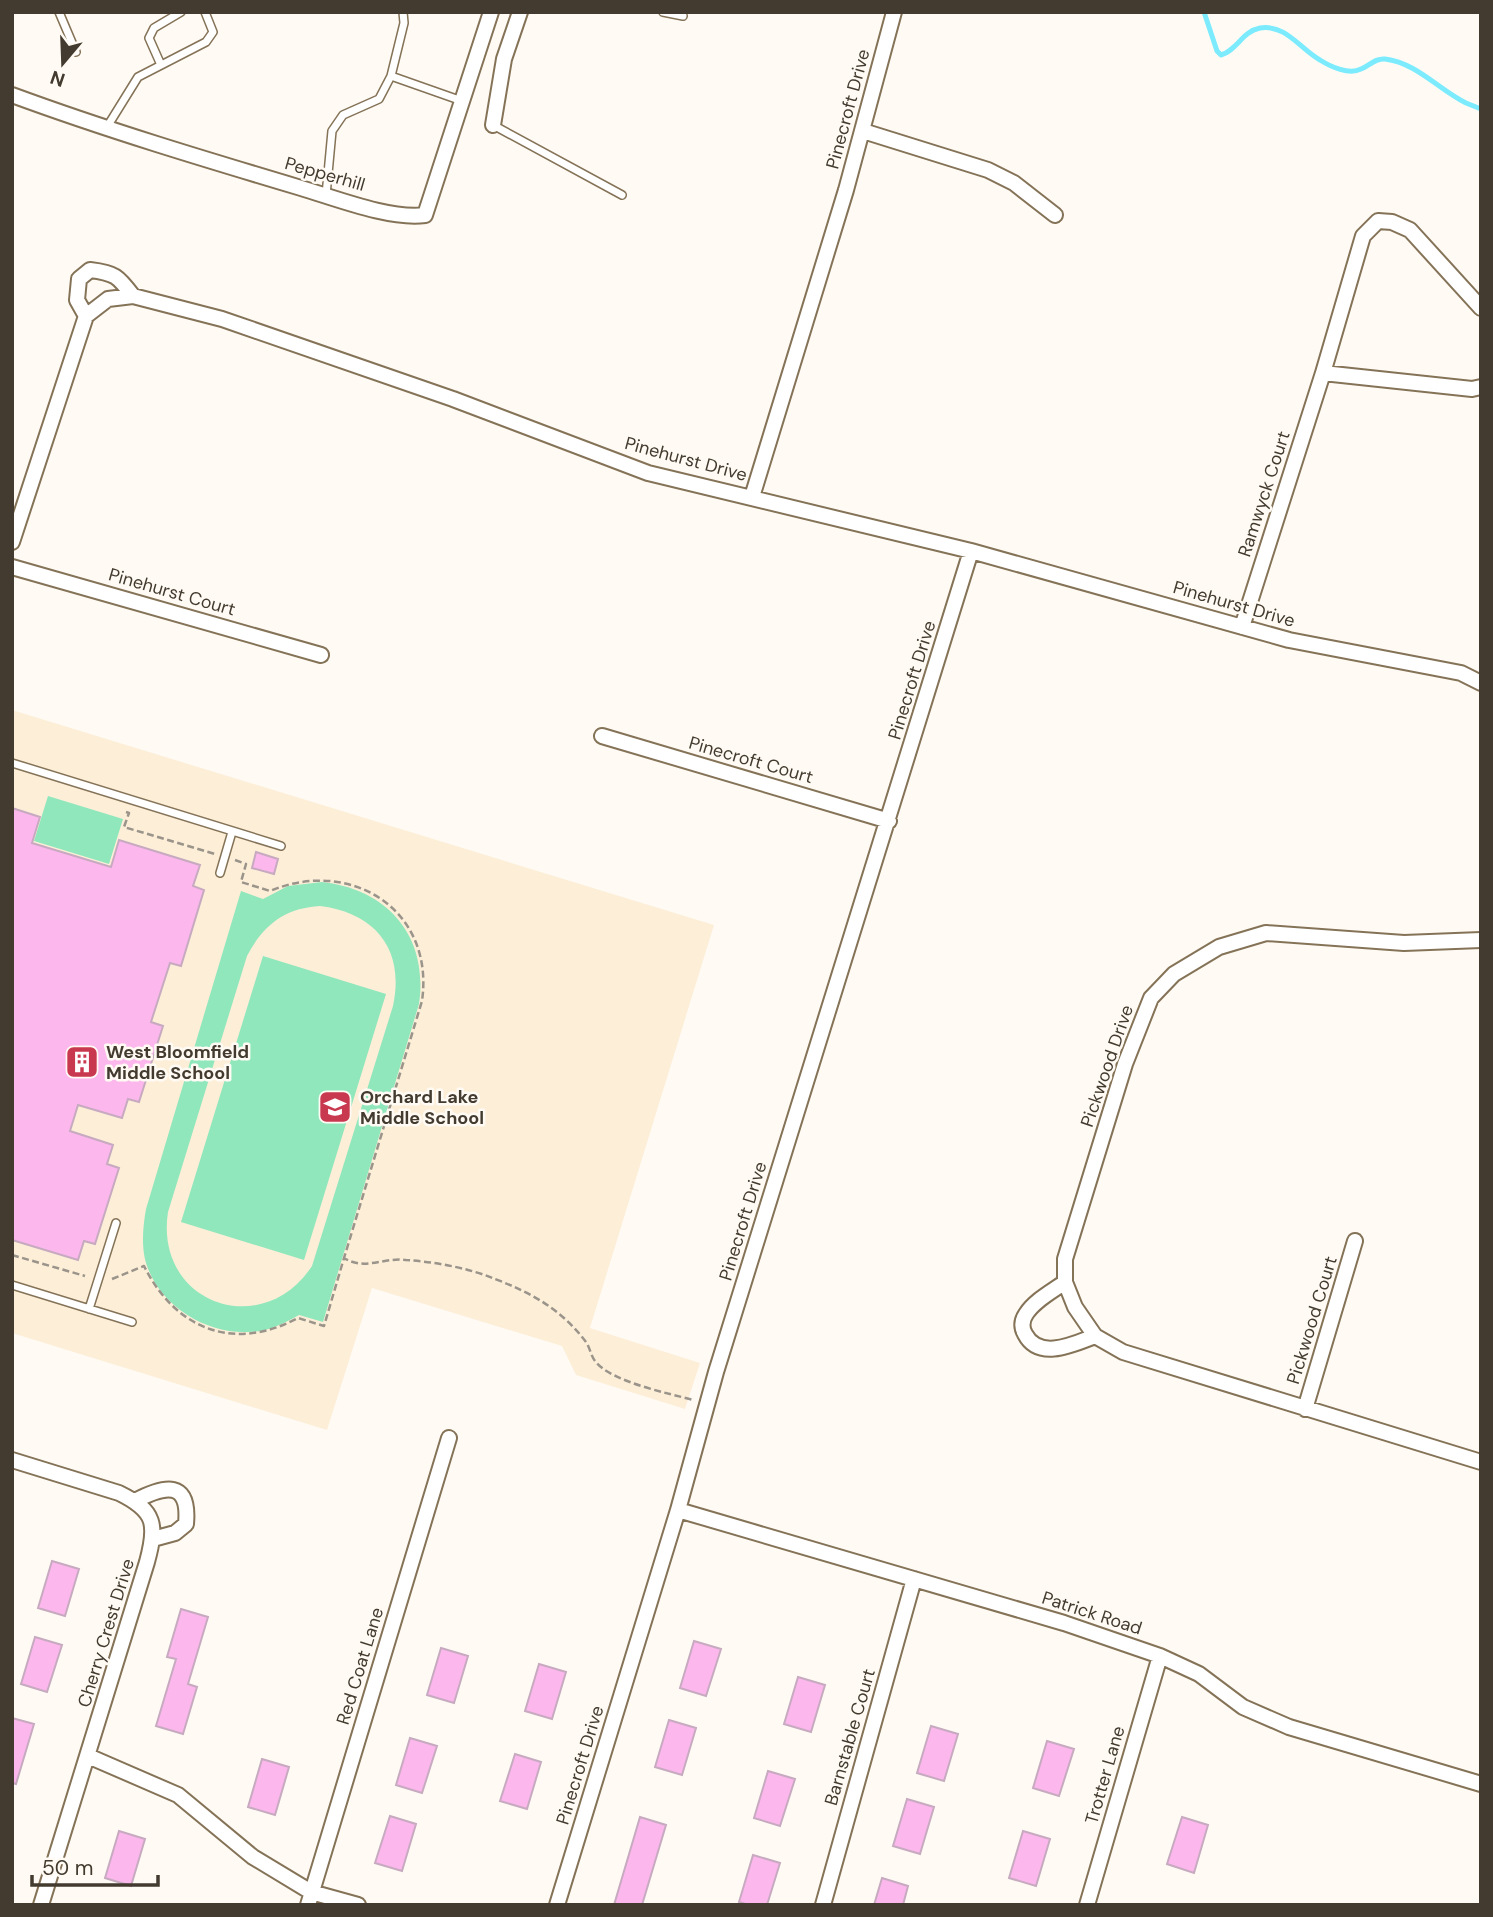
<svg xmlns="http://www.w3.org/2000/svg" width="1493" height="1917" font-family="'DM Sans',sans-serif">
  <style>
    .built { fill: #fdeed8 }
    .green { fill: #90e7bc; fill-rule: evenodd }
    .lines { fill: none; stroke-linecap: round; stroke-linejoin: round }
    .stream { stroke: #7bebfd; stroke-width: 5 }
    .building { fill: #fcb7ed; stroke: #c7aac0; stroke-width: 2 }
    .lane-casing { stroke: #857358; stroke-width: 10 }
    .street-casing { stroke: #857358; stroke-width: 18 }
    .path { stroke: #9a948a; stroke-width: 2.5; stroke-dasharray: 7 3.5; stroke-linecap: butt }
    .lane { stroke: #fff; stroke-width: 7 }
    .street { stroke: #fff; stroke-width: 14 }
    .labels { text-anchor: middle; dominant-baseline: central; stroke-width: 5; stroke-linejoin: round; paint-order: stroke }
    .street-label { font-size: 18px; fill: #433b2f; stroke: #fffbf4 }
    .poi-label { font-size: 18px; font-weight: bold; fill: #433b2f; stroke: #fffbf4; text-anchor: start }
  </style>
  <rect width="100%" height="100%" fill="#fffbf4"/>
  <path class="built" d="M12 710 714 925 590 1328 700 1363 685 1409 576 1375 562 1346 372 1288 327 1430 12 1333Z"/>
  <path class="green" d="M48 796 123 819 109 864 34 841Z
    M322 882C388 889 429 937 419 1004L323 1322 299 1315C283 1324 267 1332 248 1332 205 1334 159 1305 146 1263 141 1246 143 1226 146 1209L241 891 263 899 288 886ZM320 906C376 913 405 950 393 1006L312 1266C262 1342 154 1303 168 1212L247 956C263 925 285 908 320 906Z
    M263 956 386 994 304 1260 181 1222Z"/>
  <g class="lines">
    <path class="stream" d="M1204 12 1217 51 1221 55C1236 51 1243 31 1260 28 1286 24 1300 49 1320 60 1331 67 1349 75 1361 69 1369 66 1375 58 1385 59 1417 63 1439 90 1466 103 1471 105 1476 107 1481 109"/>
  </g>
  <path class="building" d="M12 808 40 817 32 843 111 867 119 840 200 865 193 886 204 890 181 966 170 963 160 994 151 1022 163 1026 139 1102 128 1099 122 1118 78 1105 70 1131 113 1145 107 1164 119 1168 95 1244 84 1241 78 1260 12 1240Z
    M256 852 278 859 274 874 252 868Z
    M52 1561 79 1569 65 1616 38 1608Z
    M181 1609 208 1617 188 1684 197 1687 183 1734 156 1726 176 1659 167 1657Z
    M35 1637 62 1645 47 1692 21 1684Z
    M694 1641 721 1649 706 1696 680 1688Z
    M441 1648 468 1656 454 1703 427 1695Z
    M539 1664 566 1672 552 1719 525 1711Z
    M798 1677 825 1685 811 1732 784 1724Z
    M12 1718 34 1724 16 1784 12 1783Z
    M669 1720 696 1728 682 1775 655 1767Z
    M931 1726 958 1734 944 1781 917 1773Z
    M410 1738 437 1746 422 1793 396 1785Z
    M1047 1741 1074 1749 1059 1796 1033 1788Z
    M515 1754 541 1762 527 1809 500 1801Z
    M262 1759 289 1767 275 1815 248 1807Z
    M768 1771 795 1779 780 1826 754 1818Z
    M907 1799 934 1807 920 1854 893 1846Z
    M390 1816 416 1824 402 1871 375 1863Z
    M640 1817 666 1825 642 1905H614Z
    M1182 1817 1208 1825 1194 1873 1167 1864Z
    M119 1831 145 1839 131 1886 105 1878Z
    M1023 1831 1050 1839 1036 1886 1009 1878Z
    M753 1855 780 1863 767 1905H749L739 1902Z
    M882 1878 908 1886 903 1905H874Z"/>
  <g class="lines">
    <defs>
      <path id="lane" d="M59 12 76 52
        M663 12 683 16
        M161 65 149 38 154 28 181 12
        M391 76 404 23 403 12
        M493 125 622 195
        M107 127 138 77 206 42 213 32 205 12
        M326 195 332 131 343 115 379 99 391 76 462 101
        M12 763 281 846
        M220 873 232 832
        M12 1285 132 1322
        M89 1309 116 1223"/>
      <path id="street" d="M12 95C107 130 204 159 301 188 335 198 391 220 425 215L491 12
        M493 125 504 59 520 12
        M863 131 988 170 1014 183 1055 215
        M1481 308 1410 230 1392 222 1378 221 1363 236 1323 373 1472 389 1481 387
        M86 316 77 300 79 279 90 270C115 273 118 276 133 296
        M752 497 846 190 894 12
        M12 542 86 316 108 299 133 296 222 319 453 399 648 473 971 551 1289 640 1461 673 1481 683
        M12 567 321 655
        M1242 627 1323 373
        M602 736 889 821
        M1481 940 1404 943 1266 933 1219 947 1174 974 1151 998 1125 1064 1065 1259V1282L1075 1307 1095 1336 1123 1352 1481 1462
        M1065 1282C1053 1291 1035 1300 1026 1314 1022 1320 1021 1327 1025 1334 1039 1361 1074 1344 1095 1336
        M1305 1409 1355 1241
        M12 1460 119 1493C156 1511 157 1525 147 1562L41 1905
        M135 1501C165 1485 190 1480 186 1524L175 1533 153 1539
        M678 1510 1064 1623 1160 1656 1199 1674 1243 1707 1289 1727 1481 1784
        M88 1756 178 1795 253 1857 311 1892 358 1905
        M308 1905 449 1438
        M557 1905 678 1510 716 1372 971 551
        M823 1905 914 1579
        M1087 1905 1160 1656"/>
    </defs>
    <use href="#lane" class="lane-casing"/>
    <use href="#street" class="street-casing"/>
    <path class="path" d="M126 812 129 813 124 827 215 854
      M235 860 246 864 241 882 270 891C351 857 435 910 422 1001L344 1258
      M12 1255 85 1276
      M112 1279 144 1266C176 1330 234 1352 298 1318L324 1326 344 1258C365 1271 383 1257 406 1260 435 1262 469 1268 495 1279 532 1293 562 1310 586 1342 590 1348 591 1356 595 1361 611 1382 668 1393 693 1400"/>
    <use href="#lane" class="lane"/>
    <use href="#street" class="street"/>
  </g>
  <defs>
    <symbol id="building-square" viewBox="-11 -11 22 22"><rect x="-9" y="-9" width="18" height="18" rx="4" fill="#c8384f" stroke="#fffbf4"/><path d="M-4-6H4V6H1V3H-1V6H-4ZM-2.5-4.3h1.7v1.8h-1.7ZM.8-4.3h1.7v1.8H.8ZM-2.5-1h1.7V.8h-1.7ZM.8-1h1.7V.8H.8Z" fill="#fff"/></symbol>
    <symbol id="school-square" viewBox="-11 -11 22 22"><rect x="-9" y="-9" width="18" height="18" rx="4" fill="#c8384f" stroke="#fffbf4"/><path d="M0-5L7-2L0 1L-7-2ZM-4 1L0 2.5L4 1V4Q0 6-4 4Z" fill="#fff"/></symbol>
  </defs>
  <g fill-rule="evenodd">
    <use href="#building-square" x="63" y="1043" width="38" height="38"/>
    <use href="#school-square" x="316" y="1088" width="38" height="38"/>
  </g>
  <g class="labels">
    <g class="street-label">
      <text transform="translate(848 109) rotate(-75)">Pinecroft Drive</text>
      <text transform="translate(325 174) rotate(16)">Pepperhill</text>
      <text transform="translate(686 459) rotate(15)">Pinehurst Drive</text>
      <text transform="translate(1264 494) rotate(-72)">Ramwyck Court</text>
      <text transform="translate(172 592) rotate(16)">Pinehurst Court</text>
      <text transform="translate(1234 604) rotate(16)">Pinehurst Drive</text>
      <text transform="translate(912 680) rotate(-73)">Pinecroft Drive</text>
      <text transform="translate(751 760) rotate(16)">Pinecroft Court</text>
      <text transform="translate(1107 1066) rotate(-71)">Pickwood Drive</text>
      <text transform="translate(743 1221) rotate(-73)">Pinecroft Drive</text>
      <text transform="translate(1312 1320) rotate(-73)">Pickwood Court</text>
      <text transform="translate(1092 1613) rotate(18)">Patrick Road</text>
      <text transform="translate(106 1633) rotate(-73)">Cherry Crest Drive</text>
      <text transform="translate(360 1666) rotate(-73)">Red Coat Lane</text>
      <text transform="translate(850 1737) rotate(-74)">Barnstable Court</text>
      <text transform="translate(580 1765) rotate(-73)">Pinecroft Drive</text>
      <text transform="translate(1105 1775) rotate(-74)">Trotter Lane</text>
    </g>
    <g class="poi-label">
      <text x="106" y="1052">West Bloomfield<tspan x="106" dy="21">Middle School</tspan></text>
      <text x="360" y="1097">Orchard Lake<tspan x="360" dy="21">Middle School</tspan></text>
    </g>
  </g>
  <rect width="1493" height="1917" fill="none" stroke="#433b2f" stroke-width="28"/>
  <g transform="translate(63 63) rotate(199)" stroke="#fffbf4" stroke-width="5" paint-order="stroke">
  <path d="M0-5L12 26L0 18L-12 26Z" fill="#433b2f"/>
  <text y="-10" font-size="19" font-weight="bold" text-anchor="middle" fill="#433b2f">N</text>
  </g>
  <path d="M32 1875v10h126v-10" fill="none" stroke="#433b2f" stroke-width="3.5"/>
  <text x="42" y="1875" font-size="21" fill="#433b2f" stroke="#fffbf4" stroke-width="5" paint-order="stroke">50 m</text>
</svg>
